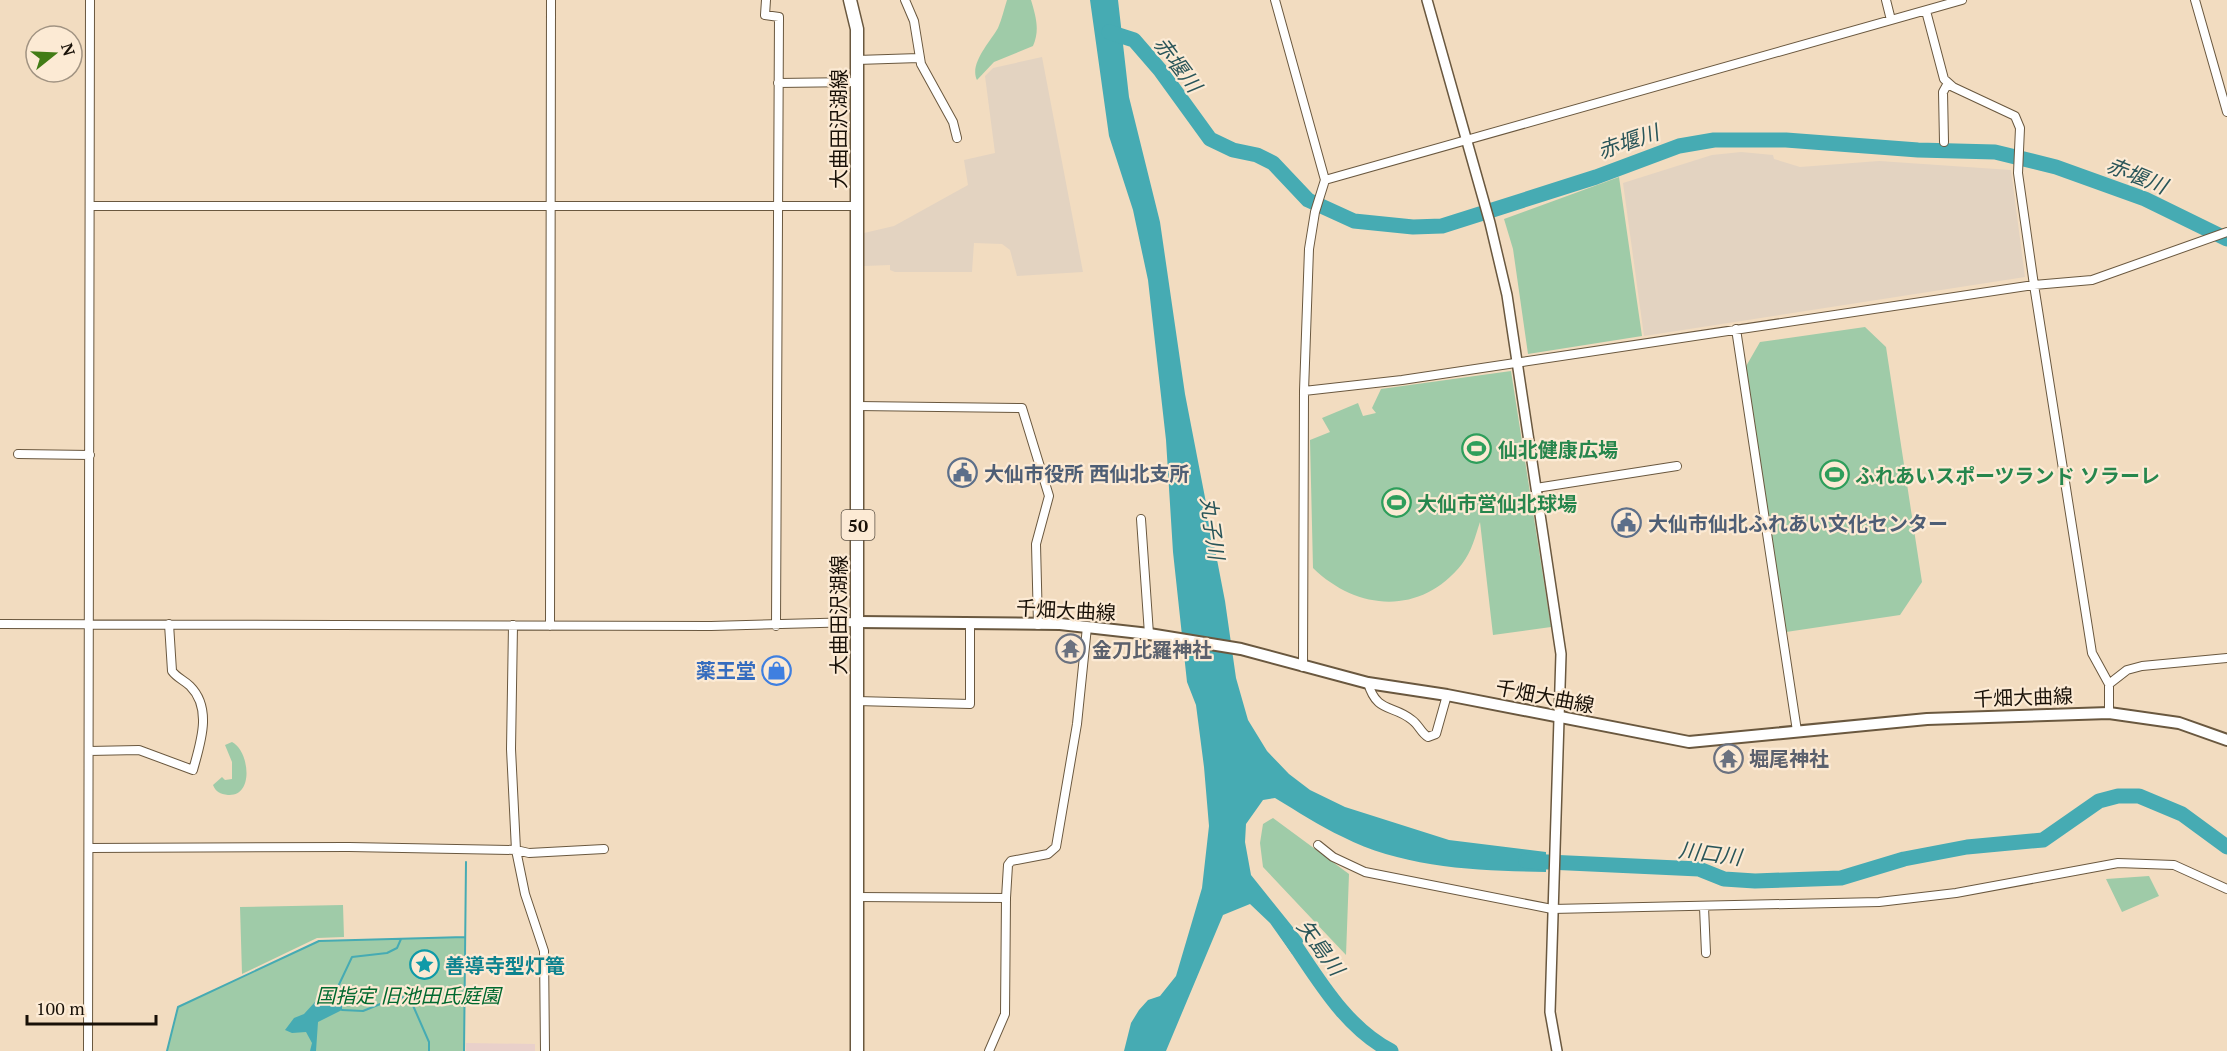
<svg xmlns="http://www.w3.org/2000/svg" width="2227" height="1051" font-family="'PT Serif','Noto Sans JP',serif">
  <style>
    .industrial { fill: #e3d3c1 }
    .education { fill: #e9d0ca }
    .green { fill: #9fcba8 }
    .water { fill: #46abb3 }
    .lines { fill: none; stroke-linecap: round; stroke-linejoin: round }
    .stream { stroke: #46abb3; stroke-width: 2 }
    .river { stroke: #46abb3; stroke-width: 15 }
    .minor-casing { stroke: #6a583f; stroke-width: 10 }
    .tertiary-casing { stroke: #6a583f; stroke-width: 12 }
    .secondary-casing { stroke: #6a583f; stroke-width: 14 }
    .primary-casing { stroke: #6a583f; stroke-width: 15 }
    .minor { stroke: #fff; stroke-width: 8 }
    .tertiary { stroke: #fff; stroke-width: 9 }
    .secondary { stroke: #fff; stroke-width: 10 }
    .primary { stroke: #fff; stroke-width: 12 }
    .labels { text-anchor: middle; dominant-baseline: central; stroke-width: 4.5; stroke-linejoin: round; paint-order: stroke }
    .shield { fill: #fcead4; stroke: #5c5144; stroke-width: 1.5 }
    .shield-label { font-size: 18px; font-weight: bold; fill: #181007 }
    .street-label { font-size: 20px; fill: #181007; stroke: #fcead4 }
    .leisure-label { font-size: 20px; font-weight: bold; fill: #27864d; stroke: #fcead4; text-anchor: start }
    .service-label { font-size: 20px; font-weight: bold; fill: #4e5e75; stroke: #fcead4; text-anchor: start }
    .worship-label { font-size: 20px; font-weight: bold; fill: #5b616d; stroke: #fcead4; text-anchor: start }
    .shop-label { font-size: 20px; font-weight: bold; fill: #366cbe; stroke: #fcead4; text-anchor: end }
    .culture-label { font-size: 20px; font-weight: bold; fill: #0d838f; stroke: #fcead4; text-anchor: start }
    .park-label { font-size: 20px; font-style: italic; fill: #01692f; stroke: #fcead4 }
    .water-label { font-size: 21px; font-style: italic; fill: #295559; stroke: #fcead4 }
  </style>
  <rect width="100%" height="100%" fill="#f2dcc0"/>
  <path class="industrial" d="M1042 57 1083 272 1017 276 1010 250 1002 244 974 243 972 272H895L890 270V265L864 266V233L894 226 968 185 964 160 995 153 985 76 993 68Z
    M1741 152 1773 155 1774 159 1800 167 1879 161 2011 170 2025 277 1644 336 1623 183 1712 155Z"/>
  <path class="education" d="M466 1043 535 1044V1051H466Z"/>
  <path class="green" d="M1007 0H1031C1036 17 1040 30 1033 46L994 62 977 80C969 64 990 42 998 28 1002 19 1004 9 1007 0Z
    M1619 177 1642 336 1528 354 1513 249 1504 219Z
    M1865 327 1886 347 1922 582 1900 615 1786 632 1745 368 1760 342Z
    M1511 371 1551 627 1493 635 1480 522C1475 537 1472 551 1462 564 1421 616 1357 611 1313 568L1310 440 1330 432 1322 418 1358 403 1363 416 1376 413 1372 408 1381 389Z
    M232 742C249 750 255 797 228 795 220 794 216 792 213 785L222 777 225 780 232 779V762L225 745Z
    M1273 818 1349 874 1346 955 1263 867 1260 843 1263 824Z
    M2149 876 2159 896 2122 912 2106 879Z
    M343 905 344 937 317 938 242 974 240 907Z
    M465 937 464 1051H167L178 1007 319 941Z"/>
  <path class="water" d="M1090 0H1118L1129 97 1160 222 1185 394 1225 601 1236 678 1248 720 1267 751 1289 774 1310 790 1345 807 1449 840 1546 852V872C1479 871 1403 868 1343 837 1319 826 1297 811 1275 798L1263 800 1246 824 1245 842 1251 875 1304 941 1292 954 1270 923 1250 904 1223 915 1166 1051H1124L1131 1023 1139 1010 1148 1000 1160 996 1176 976 1202 888 1209 826 1204 767 1196 705 1187 682 1173 552 1166 440 1148 280 1133 210 1109 136Z
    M325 991 335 993 342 1004V1010L318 1022 316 1051H310L312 1043 306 1032 292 1033 285 1030 294 1018 304 1014Z"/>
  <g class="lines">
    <path class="stream" d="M335 993 352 957 387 953 397 948 401 939
      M342 1010 363 1011 400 996 411 1001 429 1042V1051
      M167 1051 178 1007 319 941 465 937
      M464 1051 466 862"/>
    <path class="river" d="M1109 32 1134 40 1160 70 1210 139 1233 150 1257 155 1273 163 1308 200 1354 221 1413 227 1442 226 1596 177 1679 146 1714 140H1786L1918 150 1995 152 2056 167 2145 199 2227 239
      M1526 861 1699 869 1724 879 1755 881 1841 878 1904 859 1967 847 2043 840 2099 801 2118 796H2139L2182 814 2227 847
      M1286 932C1316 975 1343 1026 1391 1051"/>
    <defs>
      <path id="minor" d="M766 0 765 15 779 17 776 626
        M905 0 914 21 921 64 953 122 957 138
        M1275 0 1325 180 1315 212 1309 249 1304 391 1303 667
        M1886 0 1891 20
        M2195 0 2227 112
        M1926 11 1944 79 1953 87 2015 116 2020 128 2018 173 2034 285 2092 653 2109 684V713
        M857 60 919 58
        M778 83 857 82
        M1944 142 1943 92 1948 83
        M1325 180 1962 0
        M90 206H858
        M1736 329 1797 731
        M1304 391 1402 380 2034 285 2092 280 2227 232
        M858 406 1022 408 1049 496 1036 544 1038 625
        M18 454 90 455
        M1536 488 1677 466
        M1141 519 1149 634
        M0 624 711 626 858 622
        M513 625 511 749 516 850 525 894 544 951 545 1051
        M550 626 551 0
        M1368 683C1377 714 1393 704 1412 720 1419 725 1421 733 1428 737L1436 734 1447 695
        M2109 684 2127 670 2142 666 2227 658
        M857 701 970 704V625
        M89 751 139 750 193 770C200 744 213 709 190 686 184 680 177 678 172 671L169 624
        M1318 845 1333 857 1365 872 1552 909 1879 902 1956 893 2118 863 2174 865 2227 889
        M89 848 349 847 516 850 529 853 604 849
        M857 897 1006 898 1005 1014 989 1051
        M1006 898 1008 865 1011 861 1048 854 1056 847 1077 724 1087 627
        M1704 907 1706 953
        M88 1051 90 0"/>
      <path id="tertiary" d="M1427 0 1490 223 1507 295 1561 654 1550 1012 1557 1051"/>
      <path id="secondary" d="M858 622 1060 624 1149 634 1241 649 1368 683 1447 695 1689 742 1927 719 2109 713 2179 723 2227 740"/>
      <path id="primary" d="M850 0 857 29V1051"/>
    </defs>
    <use href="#minor" class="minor-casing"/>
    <use href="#tertiary" class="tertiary-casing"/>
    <use href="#secondary" class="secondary-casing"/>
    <use href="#primary" class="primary-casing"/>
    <use href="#minor" class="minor"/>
    <use href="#tertiary" class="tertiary"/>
    <use href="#secondary" class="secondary"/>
    <use href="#primary" class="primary"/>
  </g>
  <defs>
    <symbol id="stadium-ring" viewBox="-11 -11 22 22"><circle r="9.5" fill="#fcead4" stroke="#2e9e5b" stroke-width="1.5"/><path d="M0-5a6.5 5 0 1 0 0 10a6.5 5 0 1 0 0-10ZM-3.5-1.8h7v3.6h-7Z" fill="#2e9e5b"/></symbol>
    <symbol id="civic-ring" viewBox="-11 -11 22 22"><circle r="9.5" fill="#fcead4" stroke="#5c6f8a" stroke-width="1.5"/><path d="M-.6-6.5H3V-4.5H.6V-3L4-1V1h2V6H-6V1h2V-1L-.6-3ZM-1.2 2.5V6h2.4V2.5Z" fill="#5c6f8a"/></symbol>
    <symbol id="temple-ring" viewBox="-11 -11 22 22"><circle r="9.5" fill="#fcead4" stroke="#6b7280" stroke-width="1.5"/><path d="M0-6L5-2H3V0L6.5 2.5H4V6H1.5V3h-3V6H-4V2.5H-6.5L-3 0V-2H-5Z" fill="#6b7280"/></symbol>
    <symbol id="shop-ring" viewBox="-11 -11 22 22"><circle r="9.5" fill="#fcead4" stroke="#3f7fe0" stroke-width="1.5"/><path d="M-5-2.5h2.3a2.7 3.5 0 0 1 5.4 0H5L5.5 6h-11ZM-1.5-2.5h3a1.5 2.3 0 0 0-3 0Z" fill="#3f7fe0"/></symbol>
    <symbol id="sight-ring" viewBox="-11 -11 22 22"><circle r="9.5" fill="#fcead4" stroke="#0f9aa8" stroke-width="1.5"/><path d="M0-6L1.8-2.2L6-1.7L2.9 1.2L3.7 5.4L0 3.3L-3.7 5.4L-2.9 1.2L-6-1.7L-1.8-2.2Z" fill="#0f9aa8"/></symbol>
  </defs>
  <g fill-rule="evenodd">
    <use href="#stadium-ring" x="1460" y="432" width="33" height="33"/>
    <use href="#civic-ring" x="946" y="456" width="33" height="33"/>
    <use href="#stadium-ring" x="1818" y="458" width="33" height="33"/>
    <use href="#stadium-ring" x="1380" y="486" width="33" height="33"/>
    <use href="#civic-ring" x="1610" y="506" width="33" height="33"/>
    <use href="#temple-ring" x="1054" y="632" width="33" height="33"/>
    <use href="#shop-ring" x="760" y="654" width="33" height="33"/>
    <use href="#temple-ring" x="1712" y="742" width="33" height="33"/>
    <use href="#sight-ring" x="408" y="948" width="33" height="33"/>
  </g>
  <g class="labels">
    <rect class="shield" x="841.5" y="510" width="33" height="30" rx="4.5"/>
    <g class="shield-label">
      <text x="858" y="525">50</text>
    </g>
    <g class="street-label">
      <text transform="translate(838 129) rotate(-90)">大曲田沢湖線</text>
      <text transform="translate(1066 610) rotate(3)">千畑大曲線</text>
      <text transform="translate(838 615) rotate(-90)">大曲田沢湖線</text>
      <text transform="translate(1545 696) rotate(11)">千畑大曲線</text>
      <text transform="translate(2023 697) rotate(-2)">千畑大曲線</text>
    </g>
    <g class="leisure-label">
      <text x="1498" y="449">仙北健康広場</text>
      <text x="1855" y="475">ふれあいスポーツランド ソラーレ</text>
      <text x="1417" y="503">大仙市営仙北球場</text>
    </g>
    <g class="service-label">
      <text x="984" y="473">大仙市役所 西仙北支所</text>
      <text x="1648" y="523">大仙市仙北ふれあい文化センター</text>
    </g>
    <g class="worship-label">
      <text x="1092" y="649">金刀比羅神社</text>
      <text x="1749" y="758">堀尾神社</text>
    </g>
    <g class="shop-label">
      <text x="756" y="670">薬王堂</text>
    </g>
    <g class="culture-label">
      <text x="445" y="965">善導寺型灯篭</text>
    </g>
    <g class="park-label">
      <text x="408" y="995">国指定 旧池田氏庭園</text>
    </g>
    <g class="water-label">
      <text transform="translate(1178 64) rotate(53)">赤堰川</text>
      <text transform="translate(1628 141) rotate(-19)">赤堰川</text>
      <text transform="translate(2137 175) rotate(22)">赤堰川</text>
      <text transform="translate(1213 528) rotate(82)">丸子川</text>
      <text transform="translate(1710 853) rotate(7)">川口川</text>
      <text transform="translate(1321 947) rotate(54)">矢島川</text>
    </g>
  </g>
  <g transform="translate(54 54) rotate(72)"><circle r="28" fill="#fcead4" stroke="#a19382" stroke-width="1.5"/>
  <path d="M0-4.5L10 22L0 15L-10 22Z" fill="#427c16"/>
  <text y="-9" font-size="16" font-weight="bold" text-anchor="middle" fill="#181007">N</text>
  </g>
  <path d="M27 1015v9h129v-9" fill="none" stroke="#181007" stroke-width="3"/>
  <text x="36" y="1015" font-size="18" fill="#181007" stroke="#fcead4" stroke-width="4.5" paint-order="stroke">100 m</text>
</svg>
